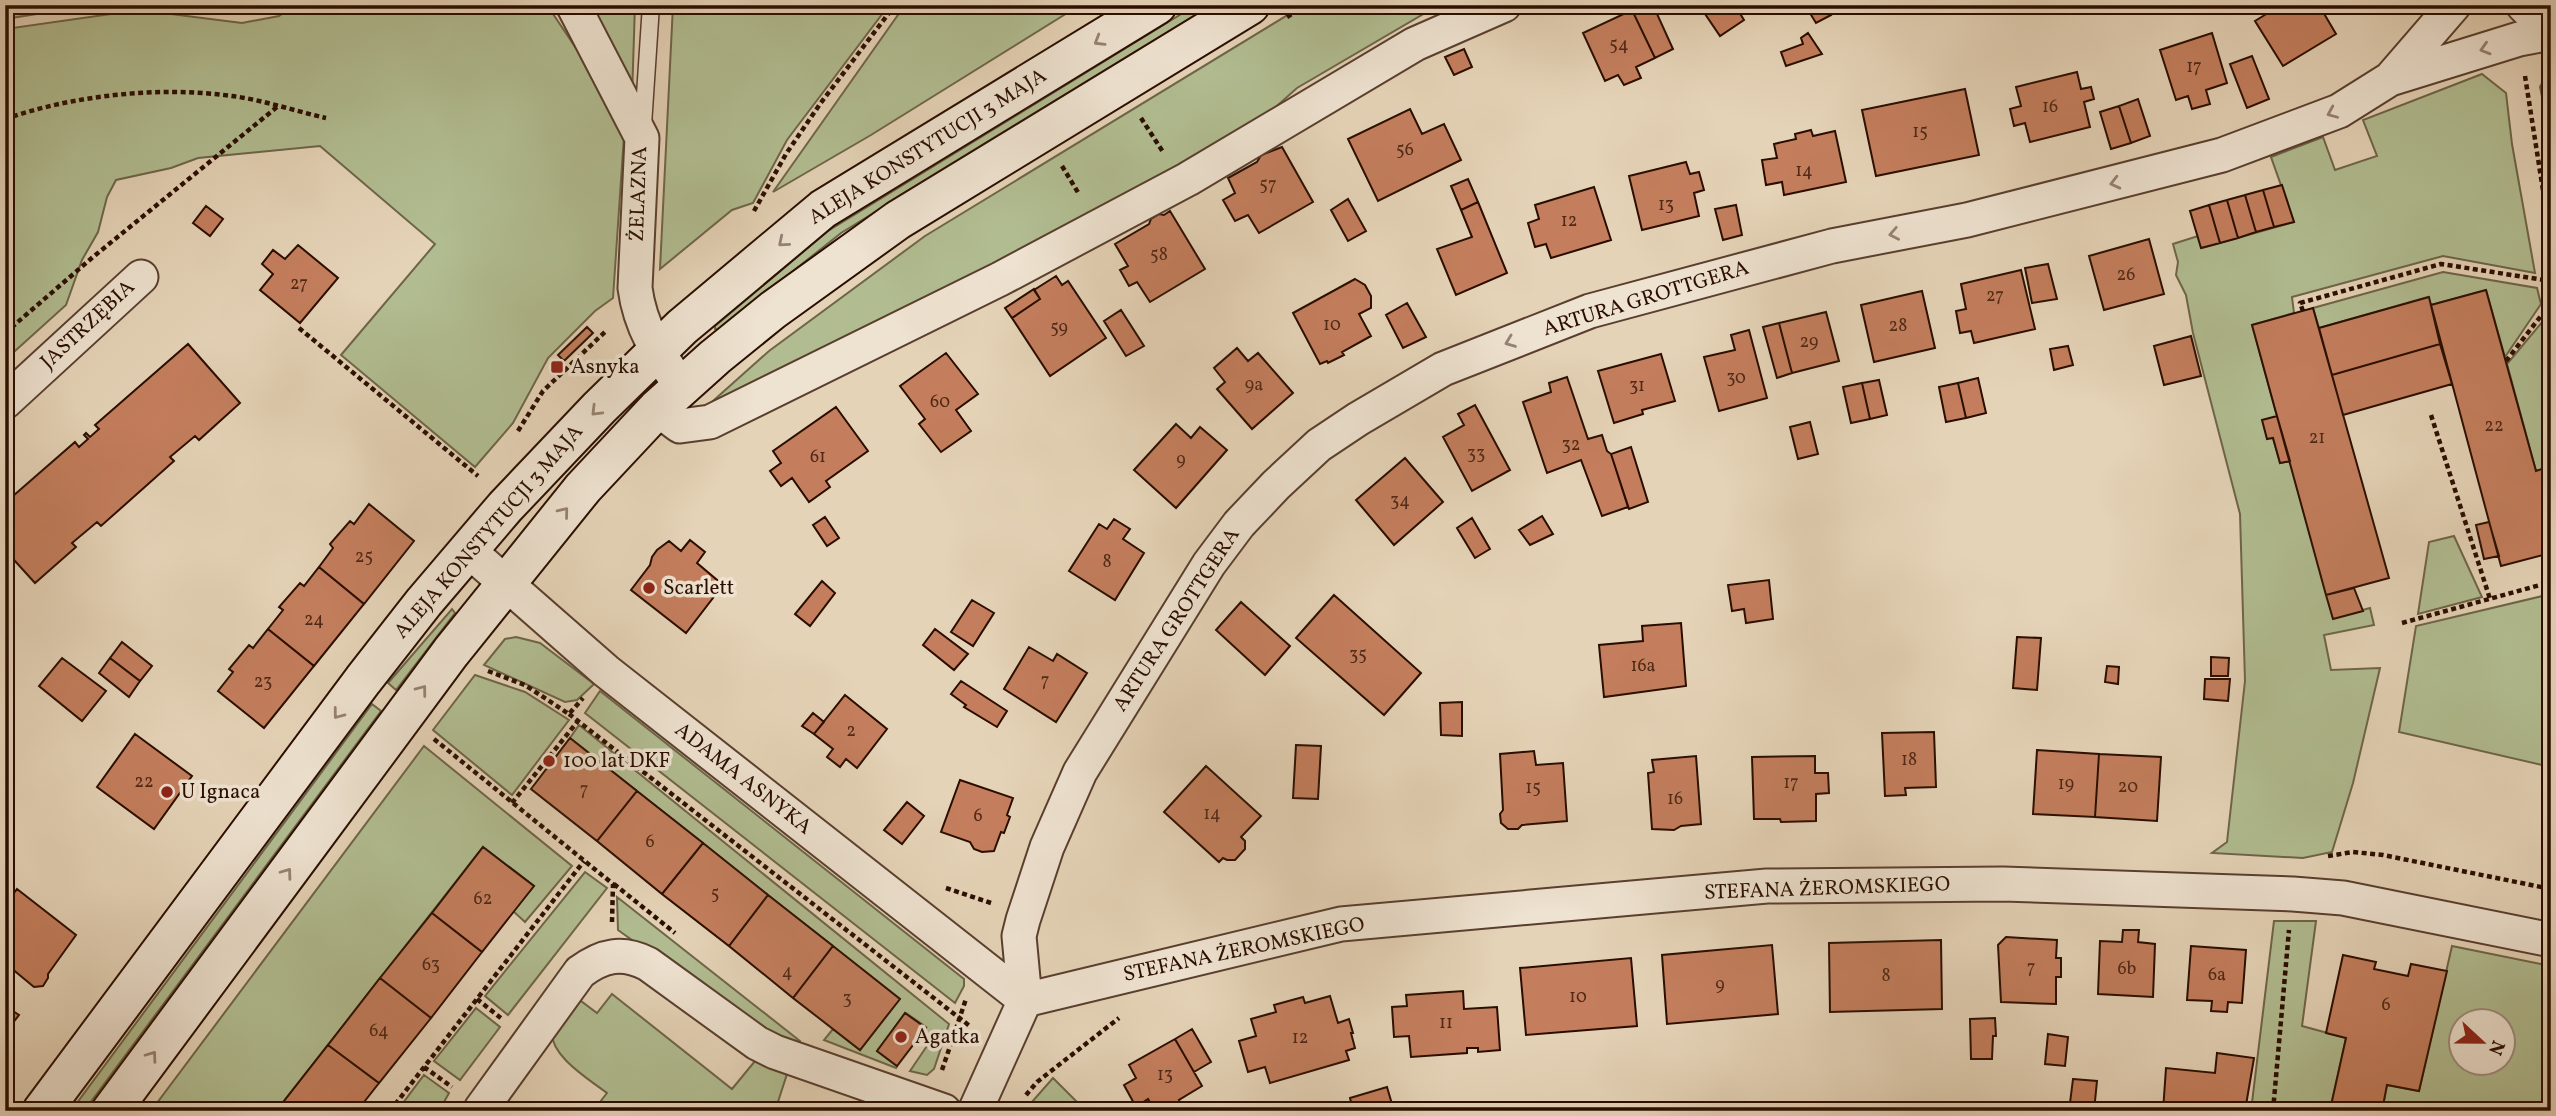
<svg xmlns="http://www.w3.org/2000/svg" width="2556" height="1116" font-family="Vollkorn,serif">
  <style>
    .green { fill: #b1bd91; stroke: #6e6548; stroke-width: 2; fill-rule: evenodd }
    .building { fill: #c47e5d; stroke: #2a0d00; stroke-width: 2 }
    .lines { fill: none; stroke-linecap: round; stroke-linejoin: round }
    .lane-casing { stroke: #593e2e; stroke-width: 19 }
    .street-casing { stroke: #593e2e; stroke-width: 37 }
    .secondary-casing { stroke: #2a0d00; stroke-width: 42 }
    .path { stroke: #2a0d00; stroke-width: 4.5; stroke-dasharray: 5 3.5; stroke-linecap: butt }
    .lane { stroke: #eee2d0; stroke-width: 16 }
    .street { stroke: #eee2d0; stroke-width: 33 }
    .secondary { stroke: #eee2d0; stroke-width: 38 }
    .oneway { stroke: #968272 }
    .poi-dot { fill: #8f2418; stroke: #eee2d0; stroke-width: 2.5 }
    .labels { text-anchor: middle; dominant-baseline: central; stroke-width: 7; stroke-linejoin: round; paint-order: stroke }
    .number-label { font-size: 18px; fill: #502917 }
    .street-label { font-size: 21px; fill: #2a0d00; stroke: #eee2d0 }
    .poi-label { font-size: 21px; fill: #2a0d00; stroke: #eee2d0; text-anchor: start }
  </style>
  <rect width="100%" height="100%" fill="#e5d3b7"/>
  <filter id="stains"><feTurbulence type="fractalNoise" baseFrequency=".00286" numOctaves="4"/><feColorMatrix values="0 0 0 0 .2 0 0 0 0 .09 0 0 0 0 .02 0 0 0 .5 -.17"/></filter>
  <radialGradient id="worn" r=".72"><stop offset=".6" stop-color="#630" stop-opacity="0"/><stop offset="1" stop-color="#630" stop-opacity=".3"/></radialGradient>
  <path class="green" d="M46 5H93L5 19V14Z
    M183 5H280L243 13Z
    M294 5H544L549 8 625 121 613 298 595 311 548 358 513 423 475 467 341 355 435 244 320 146 198 158 171 168 116 180 107 197 98 232 82 260 66 305 5 360V29L139 10 242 23 279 16Z
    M581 5H635L632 97Z
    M673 5H889L787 140 753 203 732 210 660 269Z
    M905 5H1080L871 135 773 192Z
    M1196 5H1212L841 233 719 330 715 329V326L828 231Z
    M1304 5H1452L1427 12 1297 88 1268 114 1101 210 704 409 769 351 925 236Z
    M2551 67V140L2540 87Z
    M2482 74 2506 93 2512 144 2535 273 2443 256 2292 297 2294 313 2252 325 2277 416 2273 438 2280 463 2290 461 2333 618 2370 608 2374 625 2324 635 2331 670 2380 668 2353 783 2332 852 2303 858 2212 853 2227 842 2245 681 2240 514 2193 333 2186 295 2176 275 2178 262 2173 244 2198 236 2202 248 2294 222 2271 157 2323 137 2335 170 2377 156 2363 120Z
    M2443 272 2537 288 2541 304 2505 357 2486 290 2431 305 2428 297 2319 328 2313 308Z
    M2551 318V467L2536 471 2507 364 2543 321Z
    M2454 536 2482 597 2418 614 2429 542Z
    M2551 594V767L2399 732 2416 626Z
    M452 609 455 613 396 690 388 683Z
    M516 637 540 643 594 684 577 700 565 702 484 665 505 639Z
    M475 675 525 692 569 720 512 795 433 730Z
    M600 691 964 979V986L955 1003 585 713Z
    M372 704 381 711 84 1111H71Z
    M579 725 949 1024 934 1069 927 1075 910 1071 931 1040 922 1032 926 1027 906 1013 877 1051 897 1066 896 1068 824 1040 833 1029 860 1050 899 999 570 738Z
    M424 746 572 866 525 922 513 911 534 886 483 847 276 1111H151Z
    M585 872 607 888 508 1015 485 996Z
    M617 897 800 1041 798 1046 769 1038 618 930Z
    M2274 921H2316L2302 1026 2346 1038 2330 1110 2332 1111H2251Z
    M2452 946 2551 966V1111H2382L2387 1085 2419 1091ZM2462 1021H2504V1064H2462Z
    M612 994 732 1089 755 1061H760L787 1074 775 1111H593L607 1093C590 1080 545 1053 553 1028 556 1017 567 1005 573 995L597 1013Z
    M476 1008 500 1027 460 1080 434 1061Z
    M424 1075 449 1093 439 1111H397Z
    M1053 1078 1086 1111H1024Z"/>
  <path class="building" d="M1643 5H1653L1673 49 1655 58 1632 10Z
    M1699 5H1740L1736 7 1744 20 1720 36Z
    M1805 5H1825L1831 15 1816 23Z
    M2281 5H2319L2336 34 2283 66 2255 21Z
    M1632 10 1655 58 1636 67 1641 78 1624 85 1618 75 1605 81 1583 33Z
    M1808 33 1822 54 1786 66 1781 52 1803 44 1801 38Z
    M2212 33 2227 83 2206 90 2210 104 2192 109 2188 96 2176 100 2160 50Z
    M1464 49 1472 67 1454 75 1445 57Z
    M2252 56 2269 99 2247 108 2230 64Z
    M2077 72 2081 89 2091 87 2094 99 2084 102 2090 127 2030 142 2025 123 2014 126 2010 109 2021 106 2016 87Z
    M1965 89 1979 155 1876 176 1862 110Z
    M2138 99 2150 136 2131 143 2119 106Z
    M2119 106 2131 143 2111 149 2100 112Z
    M1410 109 1422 134 1444 124 1461 160 1378 201 1348 139Z
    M1811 130 1813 136 1835 131 1846 182 1784 195 1782 182 1766 185 1762 160 1777 158 1774 144 1796 139 1795 134Z
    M1282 147 1313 202 1259 233 1248 215 1235 221 1223 200 1235 193 1228 178 1257 162 1261 155Z
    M1686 162 1690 174 1699 172 1704 190 1694 193 1699 216 1642 230 1629 176Z
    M1468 179 1478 202 1461 210 1451 186Z
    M2282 185 2294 222 2274 227 2263 190Z
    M1594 187 1611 240 1551 258 1546 244 1535 247 1528 223 1539 219 1535 205Z
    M2263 190 2274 227 2256 232 2245 195Z
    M2245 195 2256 232 2238 238 2227 200Z
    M1348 199 1366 231 1348 241 1331 210Z
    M2227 200 2238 238 2220 243 2209 205Z
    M1478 202 1507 273 1456 295 1437 249 1472 237 1461 210Z
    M1736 205 1742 235 1723 240 1715 209Z
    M2209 205 2220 243 2201 248 2190 211Z
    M206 206 223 219 210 236 193 223Z
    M1170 211 1205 269 1150 302 1137 282 1129 286 1120 270 1128 266 1115 244 1149 224 1151 219 1159 214 1164 215Z
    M2149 239 2164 294 2104 310 2089 256Z
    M298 245 338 278 300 323 260 290 273 274 262 264 273 250 285 259Z
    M2048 264 2057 299 2032 303 2025 268Z
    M2021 270 2035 329 1974 343 1971 331 1960 333 1956 311 1966 309 1961 284Z
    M1056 276 1062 285 1068 281 1106 338 1050 376 1012 318 1040 299 1034 290Z
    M1355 279 1365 285 1371 296V308L1359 314 1371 336 1342 352 1344 355 1328 363 1327 361 1320 364 1293 313Z
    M1034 289 1040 299 1012 318 1005 308Z
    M2486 290 2536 471 2545 468 2551 488V553L2501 566 2431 305Z
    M1922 291 1935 348 1874 362 1861 305Z
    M2429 297 2440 344 2332 375 2319 328Z
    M1407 303 1426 337 1403 348 1386 315Z
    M2313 308 2389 578 2326 595 2252 325Z
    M1121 310 1144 346 1126 356 1104 321Z
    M1826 312 1839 361 1792 373 1779 323Z
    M1779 323 1792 373 1777 378 1763 327Z
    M587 327 593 333 564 361 558 355Z
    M1749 330 1767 398 1719 411 1704 357 1735 350 1731 335Z
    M2191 336 2201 376 2164 385 2154 346Z
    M188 344 240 403 199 440 195 436 170 457 174 461 101 526 97 522 72 543 76 547 35 583 5 550V503L75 442 79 447 88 439 84 435 86 433 90 437 99 429 95 425Z
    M2440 344 2452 384 2343 415 2332 375Z
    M2068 346 2073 365 2054 370 2050 349Z
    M1237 348 1248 361 1258 353 1293 393 1252 429 1217 389 1225 382 1214 368Z
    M946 353 978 394 956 410 971 431 941 452 919 424 925 419 900 386Z
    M1661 354 1675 401 1642 410 1643 414 1614 423 1598 371Z
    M1567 377 1588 439 1602 435 1607 451 1611 454 1628 507 1602 516 1581 460 1547 473 1523 402 1551 392 1549 383Z
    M1978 378 1986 413 1966 418 1958 383Z
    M1879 380 1887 415 1870 419 1862 383Z
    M1862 383 1870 419 1851 423 1843 387Z
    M1958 383 1966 418 1946 422 1939 387Z
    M1475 405 1510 470 1472 491 1443 437 1464 425 1458 414Z
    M836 407 868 451 826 481 830 487 809 502 792 478 781 486 770 471 781 463 773 451Z
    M2277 416 2290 461 2280 463 2273 438 2267 439 2262 420Z
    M1810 422 1818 454 1798 459 1790 427Z
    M1176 424 1191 438 1200 427 1227 450 1176 508 1134 470Z
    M1631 447 1648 502 1629 509 1611 454Z
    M1405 458 1443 502 1394 545 1356 500Z
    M369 504 414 541 364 604 319 567 333 548 330 544 350 521 354 524Z
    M1542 516 1553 534 1530 545 1519 530Z
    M825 517 839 538 827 546 813 525Z
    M1472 518 1490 549 1475 558 1457 528Z
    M1114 519 1130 529 1123 539 1144 553 1115 600 1069 571 1099 524 1107 529Z
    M2489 522 2499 556 2484 559 2476 525Z
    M690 540 705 552 697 563 723 585 686 633 631 590 650 565 652 557 657 550 669 541 681 551Z
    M319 567 364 604 314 666 268 629 283 610 279 607 300 583 304 586Z
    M1769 580 1773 619 1746 623 1744 609 1732 611 1728 585Z
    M822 581 835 593 810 626 795 614Z
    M2354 588 2363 611 2333 619 2326 595Z
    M1334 595 1421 673 1384 715 1296 638Z
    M972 600 994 613 973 646 951 632Z
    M1241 602 1290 646 1265 675 1216 630Z
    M1681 623 1686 686 1604 697 1599 645 1643 641 1642 626Z
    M268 629 314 666 264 728 218 691 233 672 229 669 249 645 253 648Z
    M935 629 968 654 954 670 923 645Z
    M2017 637 2041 638 2037 690 2013 688Z
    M122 642 152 666 140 681 110 658Z
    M1029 647 1053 661 1057 654 1087 673 1056 722 1004 689Z
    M2211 657 2229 658 2228 676H2211Z
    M62 658 106 691 82 721 39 686Z
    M110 658 140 681 129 697 99 673Z
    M2107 666 2119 667 2118 684 2105 682Z
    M2205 679H2230L2228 701 2204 699Z
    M961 681 1007 711 997 727 964 707 966 705 951 694Z
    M845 695 887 729 857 768 846 759 840 767 827 757 833 749 814 734Z
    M1462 702V736L1441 735 1440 703Z
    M813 713 824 722 814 734 802 726Z
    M1934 732 1936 787 1905 788 1906 795 1885 796 1882 733Z
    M135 734 192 776 154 829 97 787Z
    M570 738 637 791 597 841 531 789Z
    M1296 745 1321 746 1318 799 1293 798Z
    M2037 750 2099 754 2095 817 2033 814Z
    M1534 751 1536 765 1563 763 1567 821 1522 825 1518 829H1508L1501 823 1500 814 1503 810 1500 754Z
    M2099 754 2161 757 2157 821 2095 817Z
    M1696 756 1701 824 1681 826 1674 830 1652 829 1648 773 1654 772 1652 760Z
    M1815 756V773H1828L1829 793 1816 794V821L1781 822 1780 819H1754L1752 757Z
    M1206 766 1261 816 1241 837 1245 841V849L1235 860H1227L1223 858 1219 862 1164 812Z
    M960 780 1013 798 1007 815 1010 817 1004 833 1001 832 994 851 982 852 974 849 970 842 941 832Z
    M637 791 703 843 662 894 597 841Z
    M907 802 924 816 902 844 884 830Z
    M703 843 768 895 729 946 662 894Z
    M483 847 534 886 482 952 432 913Z
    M17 889 76 935 48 974V978L43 986 34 987 5 963V905Z
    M768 895 833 946 793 998 729 946Z
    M432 913 482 952 431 1018 380 978Z
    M2123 930H2139L2138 942 2155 944 2153 997 2098 994 2100 941 2122 942Z
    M2006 937 2057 940 2056 958H2061V977H2056V1004L2001 1002 1998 945Z
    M1941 940 1942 1009 1830 1012 1829 943Z
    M1772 945 1778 1014 1667 1024 1662 955Z
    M833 946 900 999 860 1050 793 998Z
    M2191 946 2246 950 2242 1003 2228 1002 2227 1012 2211 1011 2212 1001 2187 1000Z
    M2343 955 2376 962 2374 969 2408 976 2411 964 2447 971 2419 1091 2387 1085 2382 1111 2330 1110 2346 1038 2326 1033Z
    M1631 958 1637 1026 1526 1035 1520 968Z
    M380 978 431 1018 379 1083 328 1045Z
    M1463 991 1464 1009 1497 1007 1500 1050 1478 1052V1048H1467V1053L1411 1057 1409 1036 1394 1037 1392 1007 1407 1006 1406 995Z
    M1330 996 1338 1023 1349 1019 1353 1033H1351L1355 1048 1346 1051 1349 1060 1270 1083 1265 1067 1248 1072 1239 1041 1256 1036 1251 1019 1276 1012 1274 1005 1303 997 1305 1003Z
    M5 1006 19 1015 5 1033Z
    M905 1013 926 1028 897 1066 877 1051Z
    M1995 1018 1996 1036H1993L1992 1059H1971L1970 1019Z
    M1192 1029 1211 1062 1194 1072 1175 1039Z
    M2048 1034 2068 1037 2065 1066 2045 1064Z
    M1175 1039 1202 1086 1179 1100 1183 1108 1177 1111H1166L1164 1108 1155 1111 1148 1099 1136 1107 1124 1085 1136 1078 1129 1065Z
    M328 1045 379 1083 357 1111 277 1110Z
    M2217 1053 2254 1058 2245 1111H2163L2166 1068 2215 1073Z
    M2073 1079 2097 1081 2094 1111H2069Z
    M1387 1087 1394 1111H1353L1350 1098Z"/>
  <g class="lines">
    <defs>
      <path id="lane" d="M643 125 651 5"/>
      <path id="street" d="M573 5 642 138 635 288C640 327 659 356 682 387
        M2523 5 2551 33
        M2390 79 2519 39 2551 33
        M5 402 141 277
        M657 409 680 426 710 422 1000 279 1188 179 1415 44 1504 5
        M468 550 606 671 1025 1000
        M1025 1000 1341 924 1767 886 2003 884 2293 894 2343 898 2551 940
        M481 1109 580 972C603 955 622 951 648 964L757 1043 775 1052 944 1111
        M975 1111 1025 1000 1019 936 1023 920 1047 847 1080 772 1209 564 1239 524 1276 485 1319 445 1358 419 1443 369 1590 311 1832 246 1967 220 2222 155 2339 111 2390 79 2454 5"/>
      <path id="secondary" d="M42 1111 363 680 424 602 505 507 599 408 682 327 823 209 1157 5
        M111 1111 451 652 583 488 657 409 715 357 773 310 898 220 1250 5"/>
    </defs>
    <use href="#lane" class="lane-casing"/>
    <use href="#street" class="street-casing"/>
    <use href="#secondary" class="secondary-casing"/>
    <path class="path" d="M1287 17 1306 5
      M2525 76 2551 241
      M1141 118 1163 152
      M5 119C75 95 159 86 232 96 263 100 295 111 326 118
      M1062 166 1079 194
      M754 211 786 154 820 104 895 5
      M2303 311 2300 303 2441 264 2544 280 2551 286
      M299 328 478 476
      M5 333 93 257 277 107
      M2506 361 2551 303
      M2431 415 2490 599
      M518 431 543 391 607 330
      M2402 623 2551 582
      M488 671 525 685 569 714 583 698
      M569 714 971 1027
      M434 739 613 884 612 922
      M512 803 578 721
      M2328 856 2353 852 2383 855 2551 889
      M614 884 675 933
      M946 888 991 903
      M477 999 502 1019
      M424 1067 452 1087
      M942 1070 966 999
      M1026 1095 1037 1082 1119 1018
      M390 1111 584 861
      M2273 1111 2289 930"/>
    <use href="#lane" class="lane"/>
    <use href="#street" class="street"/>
    <use href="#secondary" class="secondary"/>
  </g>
  <defs><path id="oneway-chevron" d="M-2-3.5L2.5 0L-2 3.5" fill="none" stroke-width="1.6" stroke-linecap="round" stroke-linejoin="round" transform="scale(1.75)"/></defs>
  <g class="oneway">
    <use href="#oneway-chevron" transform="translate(1099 41) rotate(149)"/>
    <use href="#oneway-chevron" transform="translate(2485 49) rotate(163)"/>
    <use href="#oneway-chevron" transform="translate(2332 113) rotate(157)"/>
    <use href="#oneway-chevron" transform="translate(2115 183) rotate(166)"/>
    <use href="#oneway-chevron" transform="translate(1894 234) rotate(169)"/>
    <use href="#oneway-chevron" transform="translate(783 242) rotate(140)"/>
    <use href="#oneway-chevron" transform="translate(1510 342) rotate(159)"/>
    <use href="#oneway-chevron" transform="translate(596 411) rotate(135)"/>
    <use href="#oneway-chevron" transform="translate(564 512) rotate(-51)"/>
    <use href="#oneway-chevron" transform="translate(422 690) rotate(-53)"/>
    <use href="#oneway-chevron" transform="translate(338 714) rotate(127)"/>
    <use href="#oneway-chevron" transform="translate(287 873) rotate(-54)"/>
    <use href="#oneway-chevron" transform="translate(152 1056) rotate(-54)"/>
  </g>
  <g class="poi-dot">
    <rect x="550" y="360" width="14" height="14" rx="3.5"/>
    <circle cx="649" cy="588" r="7"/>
    <circle cx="549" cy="761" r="7"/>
    <circle cx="167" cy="792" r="7"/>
    <circle cx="901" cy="1037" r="7"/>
  </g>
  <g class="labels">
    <g class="number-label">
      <text x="1619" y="45">54</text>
      <text x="2194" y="67">17</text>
      <text x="2050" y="107">16</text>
      <text x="1920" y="132">15</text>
      <text x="1405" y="150">56</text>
      <text x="1804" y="171">14</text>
      <text x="1268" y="185">57</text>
      <text x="1666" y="205">13</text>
      <text x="1569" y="221">12</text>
      <text x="1159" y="255">58</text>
      <text x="2126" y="275">26</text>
      <text x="299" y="284">27</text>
      <text x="1995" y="296">27</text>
      <text x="1332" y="325">10</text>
      <text x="1898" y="326">28</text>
      <text x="1059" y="328">59</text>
      <text x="1809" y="342">29</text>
      <text x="1736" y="378">30</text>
      <text x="1254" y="385">9a</text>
      <text x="1637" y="386">31</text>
      <text x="940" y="402">60</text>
      <text x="2494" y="426">22</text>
      <text x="2317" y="438">21</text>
      <text x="1571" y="445">32</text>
      <text x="1476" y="454">33</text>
      <text x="818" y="457">61</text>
      <text x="1181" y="460">9</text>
      <text x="1400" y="501">34</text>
      <text x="364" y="557">25</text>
      <text x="1107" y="562">8</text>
      <text x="314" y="620">24</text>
      <text x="1358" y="655">35</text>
      <text x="1643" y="666">16a</text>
      <text x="1045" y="681">7</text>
      <text x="263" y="682">23</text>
      <text x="851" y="731">2</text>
      <text x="1909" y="760">18</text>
      <text x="144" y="782">22</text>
      <text x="1791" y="783">17</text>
      <text x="2066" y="784">19</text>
      <text x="2128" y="787">20</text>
      <text x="1533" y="788">15</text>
      <text x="584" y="790">7</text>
      <text x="1675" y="799">16</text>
      <text x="1212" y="814">14</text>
      <text x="978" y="816">6</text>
      <text x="650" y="842">6</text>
      <text x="715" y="894">5</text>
      <text x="483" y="899">62</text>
      <text x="431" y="965">63</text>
      <text x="2031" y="968">7</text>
      <text x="2127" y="969">6b</text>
      <text x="787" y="972">4</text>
      <text x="2217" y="975">6a</text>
      <text x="1886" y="976">8</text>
      <text x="1720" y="985">9</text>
      <text x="1578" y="997">10</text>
      <text x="847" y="999">3</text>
      <text x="2386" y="1005">6</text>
      <text x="1446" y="1023">11</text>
      <text x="379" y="1031">64</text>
      <text x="1300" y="1038">12</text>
      <text x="1165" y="1075">13</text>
    </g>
    <g class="street-label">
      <text transform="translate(928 147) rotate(-32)">ALEJA KONSTYTUCJI 3 MAJA</text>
      <text transform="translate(639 194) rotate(-88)">ŻELAZNA</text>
      <text transform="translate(1646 299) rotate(-17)">ARTURA GROTTGERA</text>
      <text transform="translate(88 325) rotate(-43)">JASTRZĘBIA</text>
      <text transform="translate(489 532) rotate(-49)">ALEJA KONSTYTUCJI 3 MAJA</text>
      <text transform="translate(1177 620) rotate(-57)">ARTURA GROTTGERA</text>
      <text transform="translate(743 779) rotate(38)">ADAMA ASNYKA</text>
      <text transform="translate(1827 889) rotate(-2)">STEFANA ŻEROMSKIEGO</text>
      <text transform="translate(1244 950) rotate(-12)">STEFANA ŻEROMSKIEGO</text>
    </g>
    <g class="poi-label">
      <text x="571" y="367">Asnyka</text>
      <text x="663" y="588">Scarlett</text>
      <text x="563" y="761">100 lat DKF</text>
      <text x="181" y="792">U Ignaca</text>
      <text x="915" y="1037">Agatka</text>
    </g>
  </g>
  <rect width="2556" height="1116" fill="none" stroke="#e5d3b7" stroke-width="28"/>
  <rect x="7" y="7" width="2542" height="1102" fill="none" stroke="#2a0d00" stroke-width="3.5"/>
  <rect x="14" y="14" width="2528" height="1088" fill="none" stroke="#2a0d00" stroke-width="2"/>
  <g transform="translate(2482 1042) rotate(112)"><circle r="33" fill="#eee2d0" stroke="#a08d7d" stroke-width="2"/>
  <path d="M0-5L12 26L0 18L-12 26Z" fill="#8f2418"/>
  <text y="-10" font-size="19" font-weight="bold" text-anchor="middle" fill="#2a0d00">N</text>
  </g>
  <rect width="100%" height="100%" filter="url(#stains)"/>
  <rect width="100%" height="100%" fill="url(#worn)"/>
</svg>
